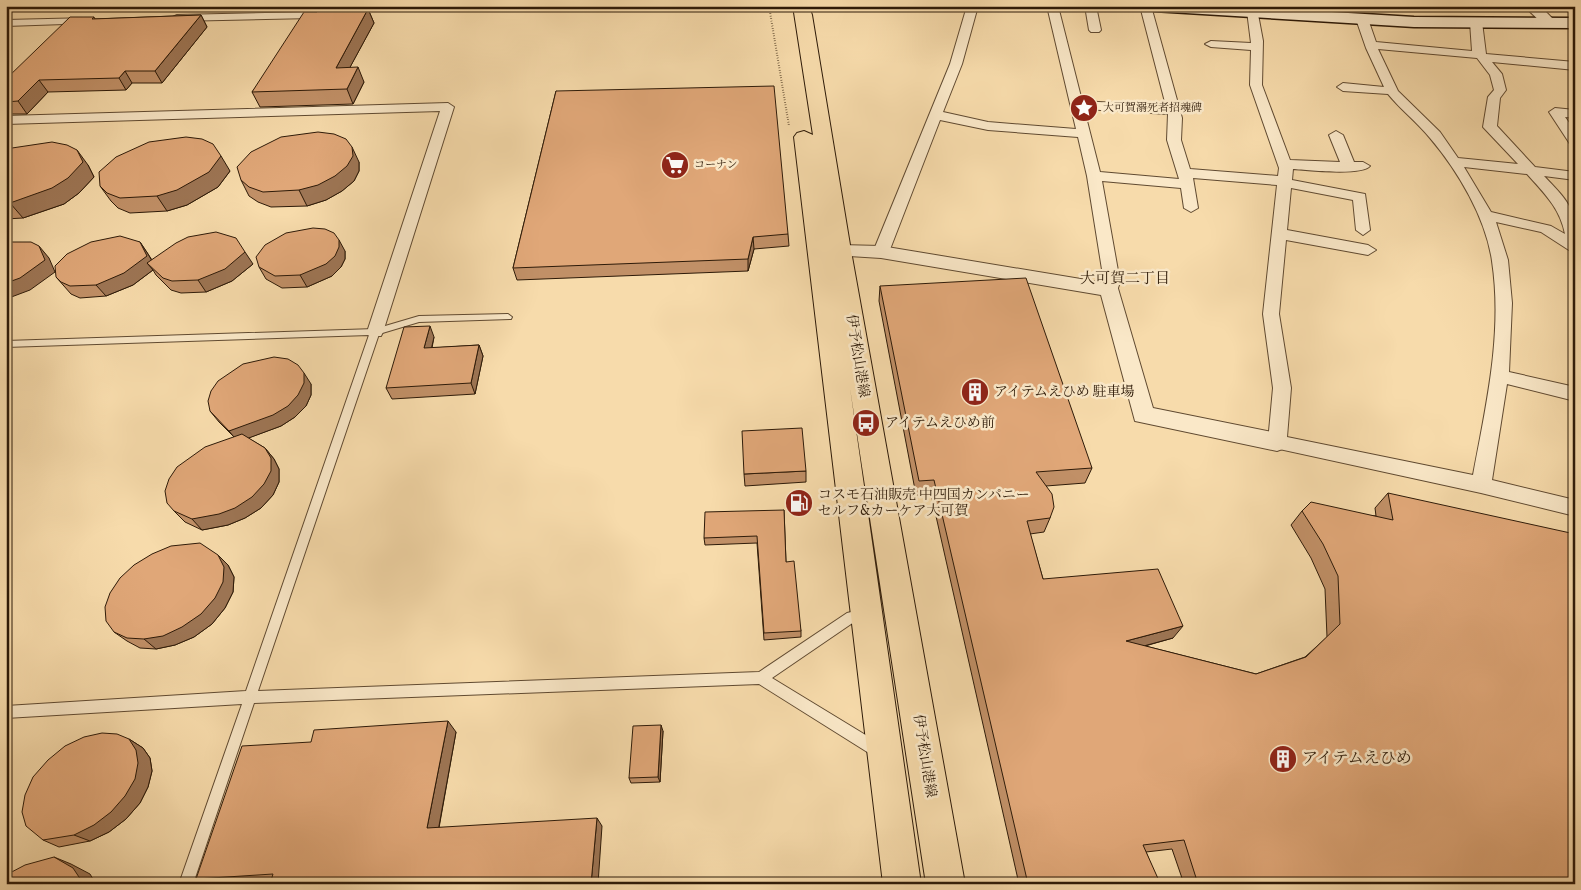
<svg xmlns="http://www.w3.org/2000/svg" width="1581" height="890" font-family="Vollkorn,'Noto Serif JP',serif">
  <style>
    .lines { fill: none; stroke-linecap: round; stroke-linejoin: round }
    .service-casing { stroke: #604a31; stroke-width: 2 }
    .minor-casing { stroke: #604a31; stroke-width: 2 }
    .tertiary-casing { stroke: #604a31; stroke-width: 2 }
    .secondary-casing { stroke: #2d1a08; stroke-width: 3 }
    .primary-casing { stroke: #2d1a08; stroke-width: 2 }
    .path { stroke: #2d1a08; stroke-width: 2; stroke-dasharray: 0.5 2; stroke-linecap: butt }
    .service { fill: #fae8c8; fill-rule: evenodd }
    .minor { fill: #fae8c8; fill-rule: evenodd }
    .tertiary { fill: #fae8c8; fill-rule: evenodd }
    .secondary { fill: #fae8c8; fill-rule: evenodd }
    .primary { fill: #f7dbab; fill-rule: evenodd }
    .wall { fill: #c19067; stroke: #2d1a08 }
    .shaded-wall { fill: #9d7554; stroke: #2d1a08 }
    .building { fill: #e0a778; stroke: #2d1a08 }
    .labels { text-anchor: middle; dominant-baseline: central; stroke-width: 5; stroke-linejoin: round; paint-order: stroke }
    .far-poi-label { font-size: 11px; fill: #2d1a08; stroke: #fae8c8; text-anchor: start }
    .street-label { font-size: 14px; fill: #2d1a08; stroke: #fae8c8 }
    .poi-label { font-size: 14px; fill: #2d1a08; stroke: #fae8c8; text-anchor: start }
    .neighbourhood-label { font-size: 15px; fill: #2d1a08; stroke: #fae8c8 }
    .near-poi-label { font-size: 16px; fill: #2d1a08; stroke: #fae8c8; text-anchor: start }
  </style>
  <rect width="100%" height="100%" fill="#f7dbab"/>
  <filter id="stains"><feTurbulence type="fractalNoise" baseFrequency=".004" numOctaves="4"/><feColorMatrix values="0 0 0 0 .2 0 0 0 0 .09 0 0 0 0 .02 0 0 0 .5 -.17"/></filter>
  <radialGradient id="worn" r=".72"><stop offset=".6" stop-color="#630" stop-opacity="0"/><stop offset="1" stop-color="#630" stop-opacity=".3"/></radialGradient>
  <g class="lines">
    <defs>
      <path id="service" d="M508 314 512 317 511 319 419 322 379 334 258 691 759 672 847 613 864 609 868 610 870 614 868 618 854 622 772 678 882 745 883 750 882 755 877 756 872 755 759 684 254 703 193 884H179L242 704 6 718V706L246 691 369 335 6 347V341L375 329 419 316Z"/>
      <path id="minor" d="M327 6H343L313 18 177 21 171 18 177 15 312 12Z
        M967 6H978L962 64 943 112 988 122 1076 129 1047 6H1058L1082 101 1166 106 1140 6H1151L1182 118 1181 140 1190 169 1278 176 1279 168 1250 85 1251 50 1211 47 1205 44 1211 41 1251 43 1247 11 1249 9H1257L1263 41 1262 85 1290 160 1340 162 1329 135 1336 131 1343 135 1354 162H1363L1370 166C1362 176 1307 170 1293 169L1292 180 1365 194 1370 230 1363 235 1356 230 1353 200 1291 188 1287 230 1368 245 1376 250 1368 255 1286 240 1279 314 1291 388 1287 437 1473 475C1486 406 1503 333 1492 261 1486 218 1458 171 1430 138 1417 122 1401 110 1388 94L1343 91 1337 87 1343 83 1384 87 1366 48 1356 19 1362 16 1368 19 1376 42 1472 51 1470 22 1476 19 1482 22 1486 54 1575 62V70L1492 62 1502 74 1506 90 1500 98 1497 126 1535 167 1575 172V180L1544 176C1575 208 1575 210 1575 254L1541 232 1496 222 1508 260 1512 303 1509 372 1575 387V401L1507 384 1492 480 1575 500V516L1481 493 1270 447 1268 442 1273 388 1263 314 1277 185 1193 178 1198 208 1191 212 1184 208 1181 188 1102 181 1120 282 1116 294H1104L1102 290 1104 282 1087 176 1078 137 988 130 940 120 889 252 886 255H876L873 252 950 64ZM1378 49 1477 58 1490 75 1494 90 1488 97 1483 127 1518 164 1458 158 1440 132 1398 91ZM1084 109 1168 114 1167 140 1179 179 1100 172ZM1464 167 1527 174C1544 193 1560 208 1565 234L1551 226 1491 212Z
        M1085 6H1096L1101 30 1099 32H1091L1089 30Z
        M1298 6H1309L1315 14 1313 16H1305Z
        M90 18 94 19V23L6 26V20Z
        M448 103 454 107 383 332 381 336H369L367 332 440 111 6 124V116Z
        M1555 108 1575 110V118L1565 117 1575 131V145L1570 144 1549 112Z"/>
      <path id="tertiary" d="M1524 6H1540L1557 23 1550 27 1545 26Z
        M840 245 881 246 1117 285 1153 408 1277 433 1285 436 1289 442 1285 448 1277 451 1135 421 1101 295 881 258 833 255 830 251 833 247Z"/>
      <path id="secondary" d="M1146 6H1233L1414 17 1575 18V28L1414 27 1153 11Z"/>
      <path id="primary" d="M793 6H809L812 15 851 251 965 884H926L850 388 921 884H883L794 137 797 133 804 131 813 135Z"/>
    </defs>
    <use href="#service" class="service-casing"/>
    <use href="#minor" class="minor-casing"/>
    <use href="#tertiary" class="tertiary-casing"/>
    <use href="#secondary" class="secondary-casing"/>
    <use href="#primary" class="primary-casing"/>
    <path class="path" d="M769 6 789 126"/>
    <use href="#service" class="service"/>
    <use href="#minor" class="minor"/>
    <use href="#tertiary" class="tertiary"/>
    <use href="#secondary" class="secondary"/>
    <use href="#primary" class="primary"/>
  </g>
  <path class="wall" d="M368 9 374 23 350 67 364 82 353 104 260 107 252 92 317 12Z
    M201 15 207 27 162 83H132L126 90 48 92 27 114H6V79L94 17 95 19Z
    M556 91 788 234 789 246 754 249 748 271 517 280 513 268Z
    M6 150 88 165 94 177 79 193 64 204 23 218 6 219Z
    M359 162V171L354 181 342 191 326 200 307 206 271 207 258 202 249 196 241 180Z
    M230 171 218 187 187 205 167 211 130 213 118 208 111 201 100 186Z
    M140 242 152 260 253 264 232 281 206 292 181 293 171 290 156 275 153 270 133 285 106 296 80 298 71 294 56 277Z
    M345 251V259L341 267 332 276 307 287 282 288 266 279 259 267Z
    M880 286 1092 468 1085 483 1046 486 1050 518 1044 532 1030 534 1043 579 1173 638 1145 646 1256 674 1305 657 1327 637 1325 589 1311 558 1291 525 1302 511 1376 516 1375 508 1388 493 1575 884H1184L1172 849 1146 852 1159 884H1019L931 494 916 495 879 301Z
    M434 337 432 348 479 345 483 356 475 394 392 399 386 388Z
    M311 384V395L306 406 295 417 281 426 248 438 265 448 274 459 279 469V482L273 495 261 508 245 518 228 525 202 530 185 522 174 511 234 437 219 422 210 411Z
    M806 471V482L745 486 744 474Z
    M784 510 786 562 801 631V637L764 640 757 543 705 545 704 538Z
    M228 565 234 577 233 592 225 608 212 624 194 637 175 645 156 649 140 648 127 641 114 632Z
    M663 731 660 782 631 783 629 778Z
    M456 732 439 828 602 826 271 882 252 884H207L196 879 311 742Z
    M129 739 143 748 150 758 152 771 148 787 140 803 126 819 109 832 90 841 59 847 43 840Z"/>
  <path class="shaded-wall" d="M368 9 374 23 342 82 336 68Z
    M201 15 207 27 162 83 155 71Z
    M358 67 364 82 353 104 347 89Z
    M125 71 132 83 126 90 119 78Z
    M39 80 48 92 27 114 18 101Z
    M352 147 359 162V171L354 181 342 191 326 200 307 206 299 190Z
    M77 150 88 165 94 177 79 193 64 204 23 218 10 203Z
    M221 156 230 171 218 187 187 205 167 211 157 196Z
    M753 237 754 249 748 271V259Z
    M339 240 345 251V259L341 267 332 276 307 287 300 275Z
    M140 242 148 254 156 268 147 263 153 270 133 285 106 296 96 285Z
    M39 246 49 258 55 272 30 290 6 299V283Z
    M245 252 253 264 232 281 206 292 198 280Z
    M430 326 434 337 429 359 424 348Z
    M479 345 483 356 475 394 471 383Z
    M304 373 311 384V395L306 406 295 417 281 426 238 442 229 431Z
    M265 448 274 459 279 469V482L273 495 261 508 245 518 228 525 202 530 192 519Z
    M218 555 228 565 234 577 233 592 225 608 212 624 194 637 175 645 156 649 144 639Z
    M1183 626 1173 638 1118 653 1126 641Z
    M448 721 456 732 437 837 427 828Z
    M661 725 663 731 660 782 658 777Z
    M129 739 143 748 150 758 152 771 148 787 140 803 126 819 109 832 90 841 74 835Z
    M597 818 602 826 598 884H591Z
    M54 857 71 864 90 874 96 884H82Z"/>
  <path class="building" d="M319 8 368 9 336 68 358 67 347 89 252 92 304 12H317Z
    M201 15 155 71H125L119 78 39 80 18 101 6 102V79L70 17H94L92 19Z
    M774 86 788 234 753 237 748 259 513 268 556 91Z
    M318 132 334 134 346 139 352 147 353 156 347 166 335 176 318 185 299 190 263 192 249 187 241 180 237 167 251 152 281 137Z
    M186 137 202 139 213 144 221 156 209 172 177 190 157 196 120 198 107 193 100 186 99 172 116 157 149 142Z
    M52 142 67 145 77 150 83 162 68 178 52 188 10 203H6V150L12 148Z
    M313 228 325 229 334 233 339 240V247L335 256 326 264 300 275 275 276 259 267 256 257 265 245 286 233Z
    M216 232 236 238 245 252 225 269 198 280 172 281 163 278 147 263 176 243 188 237Z
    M120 236 140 242 147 256 124 273 96 285 70 286 61 282 56 277 55 266 67 254 91 242Z
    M6 242H31L39 246 45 260 20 278 6 283Z
    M1026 278 1092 468 1036 472 1052 494 1054 507 1050 518 1027 521 1043 579 1158 569 1183 626 1126 641 1256 674 1306 657 1340 624 1338 576 1323 544 1302 511 1311 502 1393 520 1388 493 1575 534V884H1198L1184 840 1143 845 1160 883 1028 884 934 480 919 481 880 286Z
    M430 326 424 348 479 345 471 383 386 388 404 327Z
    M274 357 288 359 298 365 304 373V383L298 395 288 406 273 415 229 431 210 411 208 401 211 391 218 381 243 364Z
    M802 428 806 471 744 474 742 431Z
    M242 434 265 448 271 458V471L264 484 252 497 235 508 219 514 192 519 174 511 167 503 165 491 169 479 177 467 205 447Z
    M784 510 786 562 794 561 801 631 764 633 757 536 704 538 705 512Z
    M200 543 218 555 224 567 223 582 215 598 201 614 182 627 163 636 144 639 127 638 114 632 106 621 105 607 110 593 120 578 134 565 152 554 171 546Z
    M448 721 427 828 597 818 591 884H270L273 874 196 879 242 746 311 742 314 730Z
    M661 725 658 777 629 778 633 726Z
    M102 733 117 734 129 739 136 750 138 763 135 779 125 796 111 812 94 825 74 835 43 840 26 826 22 812 25 795 33 777 48 760 65 746 84 737Z
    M54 857 73 868 81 880 82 884H6V875L25 865Z"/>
  <defs>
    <symbol id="sight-disc" viewBox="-11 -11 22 22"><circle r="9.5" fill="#8f2418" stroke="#fae8c8"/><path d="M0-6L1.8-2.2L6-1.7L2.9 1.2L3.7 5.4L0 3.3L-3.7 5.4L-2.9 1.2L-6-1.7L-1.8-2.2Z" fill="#fff"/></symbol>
    <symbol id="supermarket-disc" viewBox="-11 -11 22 22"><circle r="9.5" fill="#8f2418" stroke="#fae8c8"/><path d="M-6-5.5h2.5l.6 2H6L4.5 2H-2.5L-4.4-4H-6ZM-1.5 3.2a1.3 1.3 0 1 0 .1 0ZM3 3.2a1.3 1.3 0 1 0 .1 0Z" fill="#fff"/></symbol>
    <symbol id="building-disc" viewBox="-11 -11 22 22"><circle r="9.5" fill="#8f2418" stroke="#fae8c8"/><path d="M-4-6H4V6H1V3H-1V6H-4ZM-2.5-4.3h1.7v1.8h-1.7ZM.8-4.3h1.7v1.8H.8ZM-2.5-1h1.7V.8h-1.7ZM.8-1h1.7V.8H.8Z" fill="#fff"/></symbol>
    <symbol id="bus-disc" viewBox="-11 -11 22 22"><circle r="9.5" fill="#8f2418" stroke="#fae8c8"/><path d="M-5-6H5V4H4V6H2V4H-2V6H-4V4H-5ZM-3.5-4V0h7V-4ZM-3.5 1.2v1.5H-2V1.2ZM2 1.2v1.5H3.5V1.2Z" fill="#fff"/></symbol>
    <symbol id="fuel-disc" viewBox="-11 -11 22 22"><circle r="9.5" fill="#8f2418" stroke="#fae8c8"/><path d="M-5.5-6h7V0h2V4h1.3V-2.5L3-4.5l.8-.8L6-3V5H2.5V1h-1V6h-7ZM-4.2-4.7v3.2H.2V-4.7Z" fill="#fff"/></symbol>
  </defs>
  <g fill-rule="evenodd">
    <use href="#sight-disc" x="1068" y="92" width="32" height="32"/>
    <use href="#supermarket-disc" x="659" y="149" width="32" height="32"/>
    <use href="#building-disc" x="959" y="376" width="32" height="32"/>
    <use href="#bus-disc" x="850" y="407" width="32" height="32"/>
    <use href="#fuel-disc" x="783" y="487" width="32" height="32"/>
    <use href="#building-disc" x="1267" y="743" width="32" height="32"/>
  </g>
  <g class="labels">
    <g class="far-poi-label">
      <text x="1103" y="108">大可賀溺死者招魂碑</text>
      <text x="694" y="165">コーナン</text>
    </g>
    <g class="street-label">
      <text transform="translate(857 356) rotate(81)">伊予松山港線</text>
      <text transform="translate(924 756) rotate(81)">伊予松山港線</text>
    </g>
    <g class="poi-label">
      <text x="994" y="392">アイテムえひめ 駐車場</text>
      <text x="885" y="423">アイテムえひめ前</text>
      <text x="818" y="495">コスモ石油販売 中四国カンパニー<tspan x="818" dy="16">セルフ&amp;カーケア大可賀</tspan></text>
    </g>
    <g class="neighbourhood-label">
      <text x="1125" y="279">大可賀二丁目</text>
    </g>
    <g class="near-poi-label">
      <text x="1302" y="759">アイテムえひめ</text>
    </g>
  </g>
  <rect width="1581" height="890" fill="none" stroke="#f7dbab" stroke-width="25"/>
  <rect x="8" y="8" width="1566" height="875" fill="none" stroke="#2d1a08" stroke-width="2.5"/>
  <rect x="12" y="12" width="1556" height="865" fill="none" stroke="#2d1a08"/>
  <rect width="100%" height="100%" filter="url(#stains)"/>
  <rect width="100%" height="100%" fill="url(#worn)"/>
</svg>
